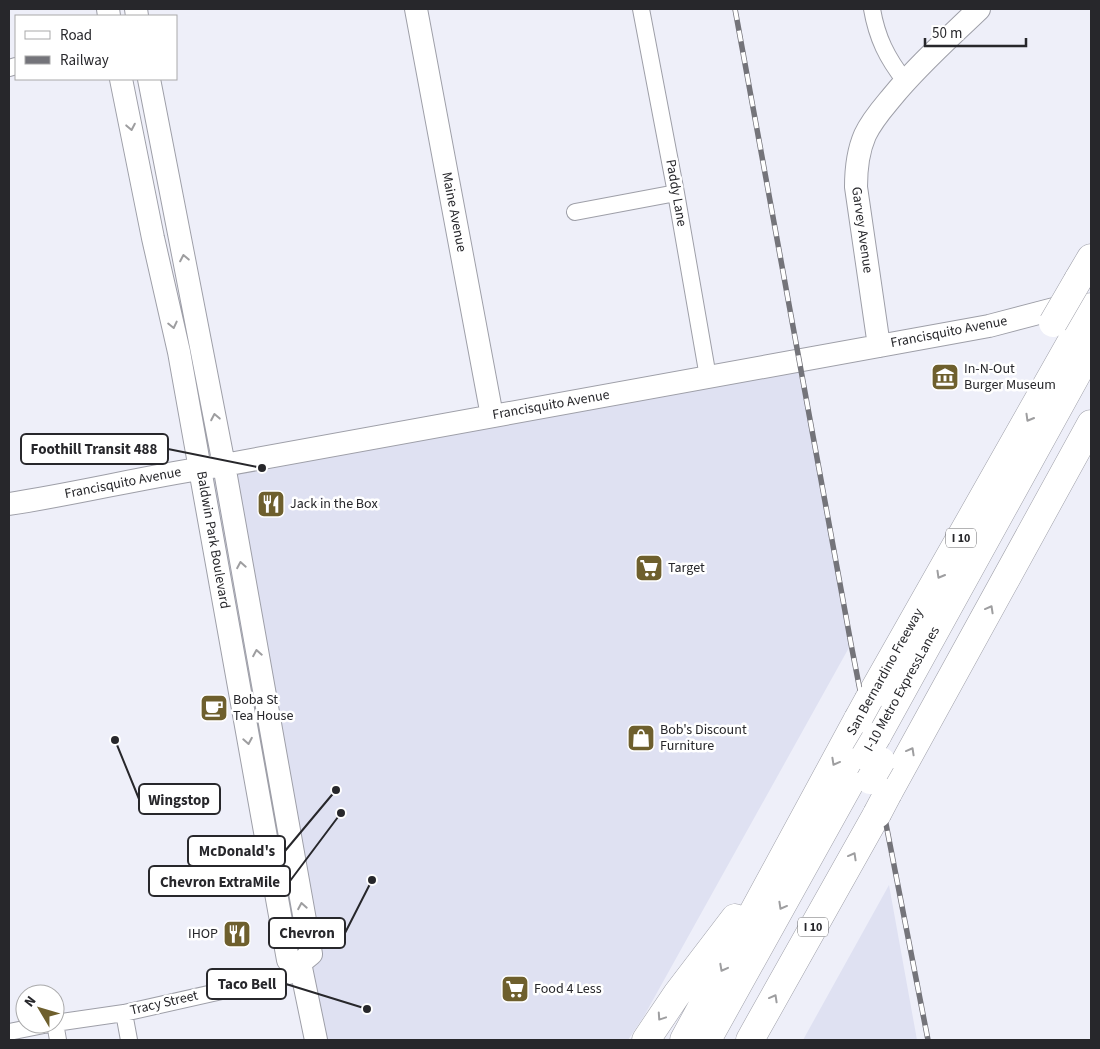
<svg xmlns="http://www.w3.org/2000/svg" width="1100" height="1049" font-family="'Source Sans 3',sans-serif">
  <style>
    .built { fill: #dfe1f2 }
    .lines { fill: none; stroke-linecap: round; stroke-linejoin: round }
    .street-casing { stroke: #9e9fa8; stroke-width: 18 }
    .secondary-casing { stroke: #9e9fa8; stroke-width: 24 }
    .highway-casing { stroke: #9e9fa8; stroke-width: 29 }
    .street { stroke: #fff; stroke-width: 16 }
    .secondary { stroke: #fff; stroke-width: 22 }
    .highway { stroke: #fff; stroke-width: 28 }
    .rail-casing { stroke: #74747a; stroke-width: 5.5 }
    .rail { stroke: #fff; stroke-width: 4; stroke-dasharray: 11; stroke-linecap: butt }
    .highway-bridge-casing { stroke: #9e9fa8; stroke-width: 29; stroke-linecap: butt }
    .highway-bridge { stroke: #fff; stroke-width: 28 }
    .oneway { stroke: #9e9ea0 }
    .labels { text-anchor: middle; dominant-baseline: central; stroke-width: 5; stroke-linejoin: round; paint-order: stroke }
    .shield { fill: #fff; stroke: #68686b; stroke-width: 1 }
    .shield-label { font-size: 12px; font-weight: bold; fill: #27272b }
    .street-label { font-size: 14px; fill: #27272b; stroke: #fff }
    .poi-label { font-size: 14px; fill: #27272b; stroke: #fff; text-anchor: start }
    .leader { fill: none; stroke: #27272b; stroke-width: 2 }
    .callout-dot { fill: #27272b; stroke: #fff; stroke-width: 2 }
    .callout { fill: #fff; stroke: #27272b; stroke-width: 2 }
    .callout-label { font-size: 15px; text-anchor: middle; font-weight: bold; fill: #27272b }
  </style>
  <rect width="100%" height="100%" fill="#eeeff9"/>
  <path class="built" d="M799 360 851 644 644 1016 628 1040H325L250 750 201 468Z
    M889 885 917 1040H803Z"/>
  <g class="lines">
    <defs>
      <path id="street" d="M641 9 676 193 708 377
        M872 9C877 38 887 58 905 81
        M9 68 16 66
        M575 212 676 193
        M124 1013 129 1040
        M55 1023 124 1013 302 973
        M55 1023 58 1040
        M9 1032 49 1024"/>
      <path id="secondary" d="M108 9 109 16
        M136 9 137 16
        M416 9 492 416
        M121 79 153 238 179 352 288 960 300 963
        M149 79 224 465 311 954 300 963
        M879 346 856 187C856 170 858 151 865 135 872 120 882 109 892 97 918 65 949 38 979 9
        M9 504C81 493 152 475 224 465L989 326 1073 304
        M300 963 316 1040"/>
      <path id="highway" d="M1078 280 1091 258
        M869 699 1091 307
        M877 736 1089 352 1091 336
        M888 793 1091 424
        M646 1040 677 994 735 918
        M684 1040 858 719
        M707 1040 865 756
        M750 1040 877 814"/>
    </defs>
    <use href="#street" class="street-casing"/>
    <use href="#secondary" class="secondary-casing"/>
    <use href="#highway" class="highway-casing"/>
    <use href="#street" class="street"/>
    <use href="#secondary" class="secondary"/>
    <use href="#highway" class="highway"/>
    <defs>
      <path id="rail" d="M735 9 851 644 928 1040"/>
    </defs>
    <use href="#rail" class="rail-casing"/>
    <use href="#rail" class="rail"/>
    <defs>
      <path id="highway-bridge" d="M1053 323 1078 280
        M858 719 869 699
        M865 756 877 736
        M870 780 881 761
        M877 814 888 793"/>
    </defs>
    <use href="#highway-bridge" class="highway-bridge-casing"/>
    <use href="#highway-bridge" class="highway-bridge"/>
  </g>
  <defs><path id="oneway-chevron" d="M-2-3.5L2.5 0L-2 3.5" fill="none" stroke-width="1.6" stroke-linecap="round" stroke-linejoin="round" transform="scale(1.25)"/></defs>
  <g class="oneway">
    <use href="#oneway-chevron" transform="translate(131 127) rotate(79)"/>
    <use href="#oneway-chevron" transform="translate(184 258) rotate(-101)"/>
    <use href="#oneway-chevron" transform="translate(173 325) rotate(77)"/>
    <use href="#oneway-chevron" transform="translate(215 417) rotate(-101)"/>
    <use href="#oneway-chevron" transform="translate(1029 418) rotate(120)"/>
    <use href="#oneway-chevron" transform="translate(241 565) rotate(-100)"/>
    <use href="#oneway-chevron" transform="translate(940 575) rotate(120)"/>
    <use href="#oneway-chevron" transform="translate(990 609) rotate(-61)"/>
    <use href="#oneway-chevron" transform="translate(257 653) rotate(-100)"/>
    <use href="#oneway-chevron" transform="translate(248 741) rotate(80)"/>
    <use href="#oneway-chevron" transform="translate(911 751) rotate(-61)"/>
    <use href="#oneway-chevron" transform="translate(835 762) rotate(119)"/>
    <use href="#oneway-chevron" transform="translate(853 856) rotate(-61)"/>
    <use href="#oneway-chevron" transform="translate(302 906) rotate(-100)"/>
    <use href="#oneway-chevron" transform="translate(782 906) rotate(119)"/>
    <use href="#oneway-chevron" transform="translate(723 968) rotate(118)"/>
    <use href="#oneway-chevron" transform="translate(774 998) rotate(-61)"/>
    <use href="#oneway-chevron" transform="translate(661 1017) rotate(124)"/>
  </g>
  <defs>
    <symbol id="museum-square" viewBox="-11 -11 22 22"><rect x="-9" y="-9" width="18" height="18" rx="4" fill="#6e5f2d" stroke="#fff"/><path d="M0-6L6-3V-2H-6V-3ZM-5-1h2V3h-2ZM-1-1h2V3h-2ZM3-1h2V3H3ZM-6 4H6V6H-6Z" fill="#fff"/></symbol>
    <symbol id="restaurant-square" viewBox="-11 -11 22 22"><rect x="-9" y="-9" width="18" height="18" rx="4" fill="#6e5f2d" stroke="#fff"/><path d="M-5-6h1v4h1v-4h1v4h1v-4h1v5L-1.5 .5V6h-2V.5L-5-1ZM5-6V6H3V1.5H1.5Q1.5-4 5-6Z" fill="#fff"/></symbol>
    <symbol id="supermarket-square" viewBox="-11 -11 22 22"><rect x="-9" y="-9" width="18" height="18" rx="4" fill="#6e5f2d" stroke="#fff"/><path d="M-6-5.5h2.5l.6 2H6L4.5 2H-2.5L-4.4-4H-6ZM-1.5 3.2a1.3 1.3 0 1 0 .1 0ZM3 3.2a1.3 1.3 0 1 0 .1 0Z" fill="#fff"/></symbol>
    <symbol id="cafe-square" viewBox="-11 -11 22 22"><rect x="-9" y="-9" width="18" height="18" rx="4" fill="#6e5f2d" stroke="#fff"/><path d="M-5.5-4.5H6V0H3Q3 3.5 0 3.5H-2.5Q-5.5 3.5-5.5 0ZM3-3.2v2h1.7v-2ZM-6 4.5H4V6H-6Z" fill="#fff"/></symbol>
    <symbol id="shop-square" viewBox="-11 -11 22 22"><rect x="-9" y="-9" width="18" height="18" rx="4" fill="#6e5f2d" stroke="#fff"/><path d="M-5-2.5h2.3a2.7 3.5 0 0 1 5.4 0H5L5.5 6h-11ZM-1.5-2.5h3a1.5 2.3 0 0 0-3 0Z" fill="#fff"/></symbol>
  </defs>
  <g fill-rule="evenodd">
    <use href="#museum-square" x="929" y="361" width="32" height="32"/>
    <use href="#restaurant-square" x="255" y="488" width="32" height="32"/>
    <use href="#supermarket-square" x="633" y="552" width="32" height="32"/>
    <use href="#cafe-square" x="198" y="692" width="32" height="32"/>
    <use href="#shop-square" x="625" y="722" width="32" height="32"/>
    <use href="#restaurant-square" x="221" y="918" width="32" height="32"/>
    <use href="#supermarket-square" x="499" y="973" width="32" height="32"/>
  </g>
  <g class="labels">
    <g class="shield">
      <rect x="946" y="528.5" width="30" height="19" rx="4"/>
      <rect x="798" y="917.5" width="30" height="19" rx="4"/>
    </g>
    <g class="shield-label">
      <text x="961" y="538">I 10</text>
      <text x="813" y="927">I 10</text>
    </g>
    <g class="street-label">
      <text transform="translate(676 193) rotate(80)">Paddy Lane</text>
      <text transform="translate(454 212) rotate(79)">Maine Avenue</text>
      <text transform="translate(862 230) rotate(82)">Garvey Avenue</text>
      <text transform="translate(949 332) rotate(-11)">Francisquito Avenue</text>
      <text transform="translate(551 405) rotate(-10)">Francisquito Avenue</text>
      <text transform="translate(123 483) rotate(-11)">Francisquito Avenue</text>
      <text transform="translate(213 540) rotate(80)">Baldwin Park Boulevard</text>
      <text transform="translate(885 672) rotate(-61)">San Bernardino Freeway</text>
      <text transform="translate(902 689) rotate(-61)">I-10 Metro ExpressLanes</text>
      <text transform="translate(164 1003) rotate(-13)">Tracy Street</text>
    </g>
    <g class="poi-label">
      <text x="964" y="369">In-N-Out<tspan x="964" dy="16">Burger Museum</tspan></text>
      <text x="290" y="504">Jack in the Box</text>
      <text x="668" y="568">Target</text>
      <text x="233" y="700">Boba St<tspan x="233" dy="16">Tea House</tspan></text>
      <text x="660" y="730">Bob's Discount<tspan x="660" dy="16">Furniture</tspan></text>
      <text x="218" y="934" text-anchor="end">IHOP</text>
      <text x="534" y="989">Food 4 Less</text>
    </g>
  </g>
  <path class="leader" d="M262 468L168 449M115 740L139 799M336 790L285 851M341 813L290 881M372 880L345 933M367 1009L286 984"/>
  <g class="callout-dot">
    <circle cx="262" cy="468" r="5"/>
    <circle cx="115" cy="740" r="5"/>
    <circle cx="336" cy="790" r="5"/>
    <circle cx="341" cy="813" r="5"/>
    <circle cx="372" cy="880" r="5"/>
    <circle cx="367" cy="1009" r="5"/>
  </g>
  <g class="callout">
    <rect x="21" y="434" width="147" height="30" rx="5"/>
    <rect x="139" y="784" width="81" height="30" rx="5"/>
    <rect x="188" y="836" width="97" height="30" rx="5"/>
    <rect x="149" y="866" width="141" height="30" rx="5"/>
    <rect x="269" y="918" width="76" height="30" rx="5"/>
    <rect x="207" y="969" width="79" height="30" rx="5"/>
  </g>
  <g class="callout-label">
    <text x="94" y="454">Foothill Transit 488</text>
    <text x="179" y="805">Wingstop</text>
    <text x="237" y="856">McDonald's</text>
    <text x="220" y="887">Chevron ExtraMile</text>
    <text x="307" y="938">Chevron</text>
    <text x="247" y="989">Taco Bell</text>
  </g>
  <rect width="1100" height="1049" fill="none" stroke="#27272b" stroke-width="20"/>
  <rect x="15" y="15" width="162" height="65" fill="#ffffff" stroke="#a9a9aa"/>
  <rect x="25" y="31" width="25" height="8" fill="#ffffff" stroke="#a9a9aa"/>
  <text x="60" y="40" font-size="15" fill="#27272b">Road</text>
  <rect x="25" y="56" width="25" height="8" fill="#74747a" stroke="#a9a9aa"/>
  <text x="60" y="65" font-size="15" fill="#27272b">Railway</text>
  <g transform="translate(40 1009) rotate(308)"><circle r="24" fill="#ffffff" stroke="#a9a9aa"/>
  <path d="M0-4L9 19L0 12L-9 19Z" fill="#6e5f2d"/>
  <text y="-8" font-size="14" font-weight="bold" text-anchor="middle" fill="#27272b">N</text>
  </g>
  <path d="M925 38v8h101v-8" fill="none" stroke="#27272b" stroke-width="2.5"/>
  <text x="932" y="38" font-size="15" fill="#27272b" stroke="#ffffff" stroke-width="4" paint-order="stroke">50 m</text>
</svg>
